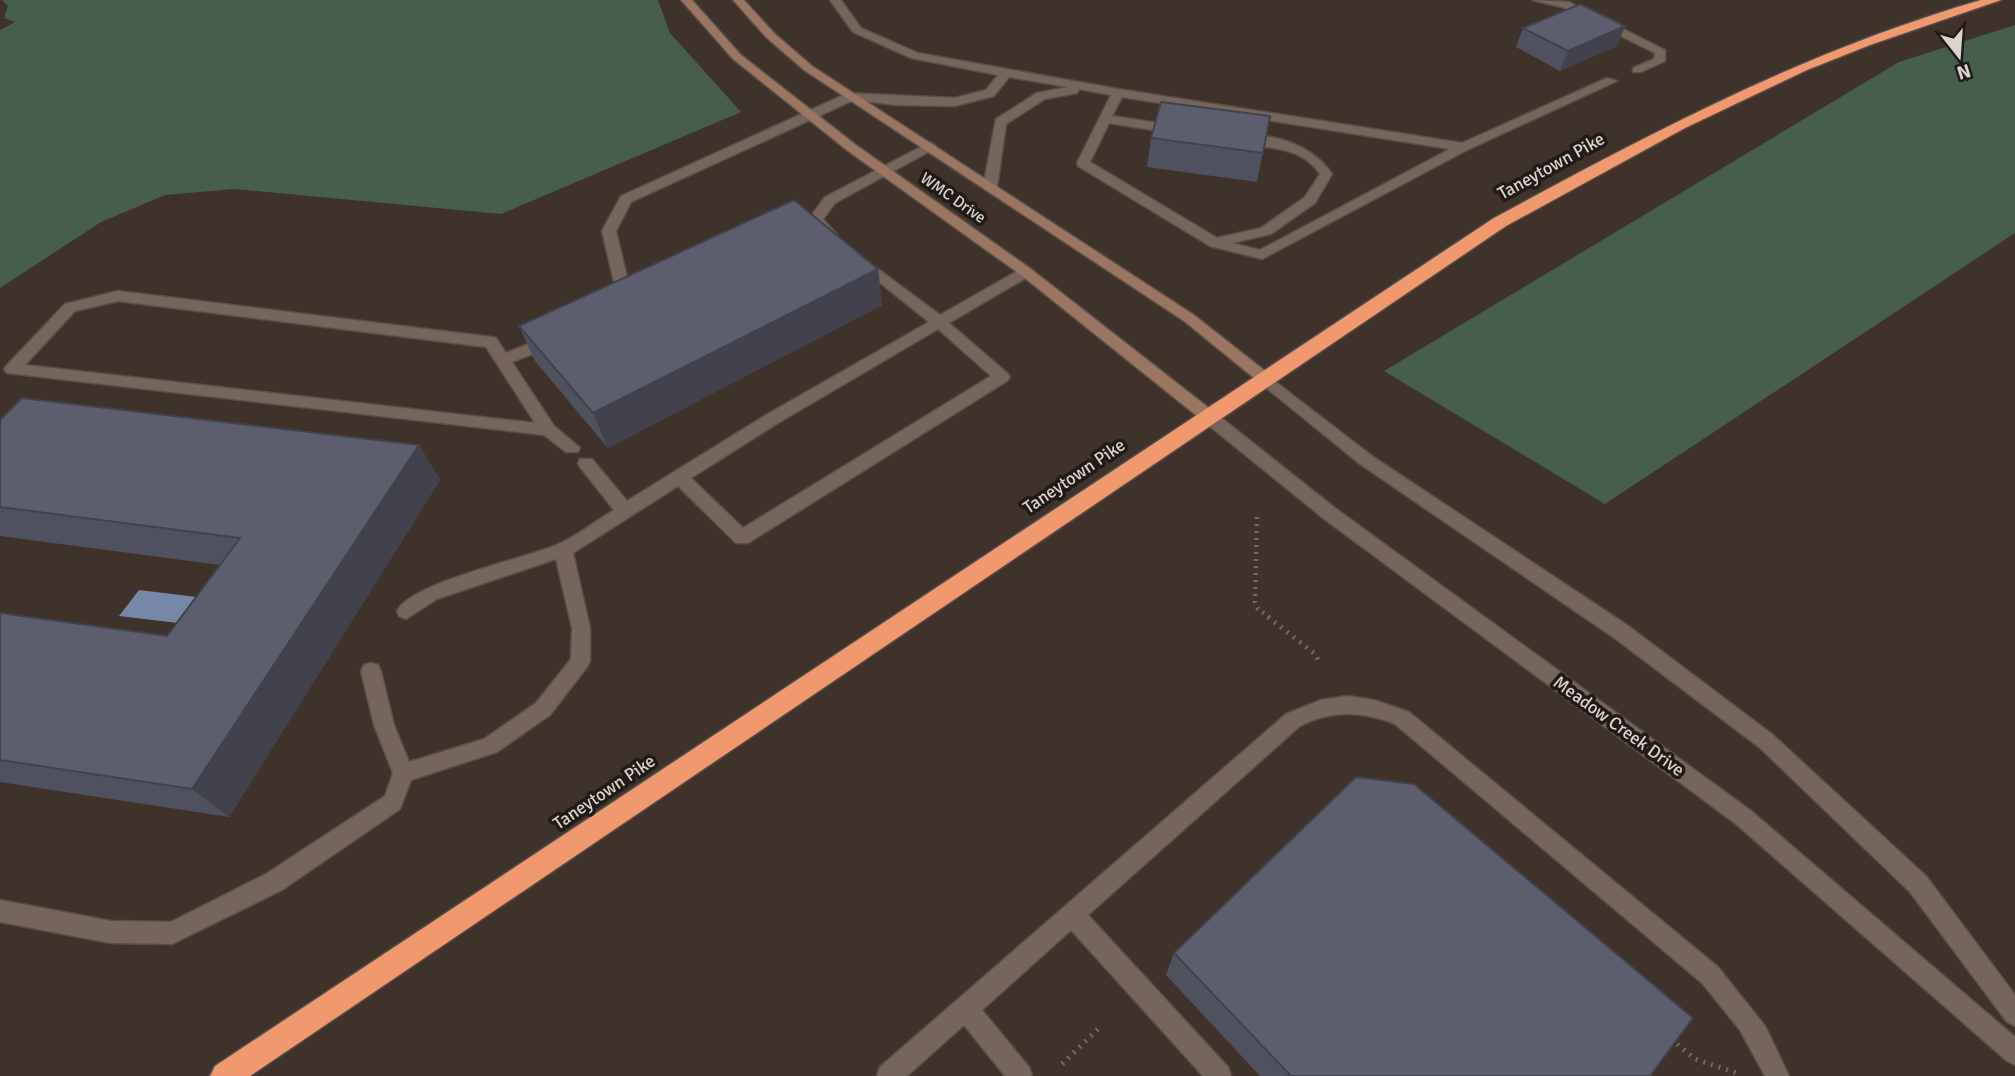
<svg xmlns="http://www.w3.org/2000/svg" width="2015" height="1076" font-family="Signika,sans-serif">
  <style>
    .green { fill: #475e4f }
    .water { fill: #7687a7 }
    .lines { fill: none; stroke-linecap: round; stroke-linejoin: round }
    .lane-casing { stroke: #594e47; stroke-width: 3 }
    .street-casing { stroke: #594e47; stroke-width: 3 }
    .secondary-casing { stroke: #594e47; stroke-width: 3 }
    .highway-casing { stroke: #594e47; stroke-width: 3 }
    .path-far1 { stroke: #746962; stroke-width: 4.5; stroke-dasharray: 2 5; stroke-linecap: butt }
    .path { stroke: #746962; stroke-width: 5; stroke-dasharray: 2 6; stroke-linecap: butt }
    .lane { fill: #75655c; fill-rule: evenodd }
    .street { fill: #75655c; fill-rule: evenodd }
    .secondary { fill: #9a7561; fill-rule: evenodd }
    .highway { fill: #f1996e; fill-rule: evenodd }
    .wall { fill: #50515e }
    .shaded-wall { fill: #41424c }
    .building { fill: #5d5e6d; stroke: #41424c; stroke-width: 2 }
    .labels { text-anchor: middle; dominant-baseline: central; stroke-width: 7; stroke-linejoin: round; paint-order: stroke }
    .far-street-label { font-size: 16px; fill: #dbd3ce; stroke: #211b18 }
    .street-label { font-size: 18px; fill: #dbd3ce; stroke: #211b18 }
  </style>
  <rect width="100%" height="100%" fill="#3f322a"/>
  <path class="green" d="M2 0H658L670 33 741 112 501 214 234 189 165 195 101 222 0 288V30L15 22 4 18 8 6Z
    M2015 25V233L1605 504 1384 371 1899 62Z"/>
  <path class="water" d="M139 590 197 597 178 623 119 616Z"/>
  <g class="lines">
    <defs>
      <path id="lane" d="M830 0H841L861 28 918 53 1118 89 1462 143 1607 78 1617 81 1467 150 1262 259 1210 246 1078 166 1077 163 1111 95 1079 89 1077 93 1045 99 1006 124 997 187 990 191 983 187 996 119 1037 93 1068 87 1009 77 994 96 955 106 896 105 854 100 631 202 616 231 629 286 620 303H610L608 300 615 286 602 231 621 196 848 93 955 98 986 90 998 75 911 58 853 32ZM1122 97 1450 149 1260 250 1232 243 1271 234 1315 203 1332 174C1313 146 1273 131 1239 137V143C1269 149 1300 145 1320 174L1305 197 1261 228 1217 238 1090 162 1109 123 1178 134 1184 130 1178 126 1112 116Z
        M1532 0 1569 2 1665 50V61L1641 72H1633V68L1654 59 1655 53 1562 7Z
        M930 142 936 146 934 149 835 203 823 219 839 237 837 240H827L809 219 825 197Z
        M859 255 940 315 1021 269H1031V275L949 323 1007 373 1010 377 1007 381 748 543H736L678 486 573 553 590 628V661L587 667 550 715 497 752 411 780 400 809 282 890 172 944 111 943 0 922V900L111 921 171 922 266 874 385 796 393 773 374 725 361 671 364 665 371 663 378 665 381 671 394 725 409 762 484 739 536 703 571 659 572 628 556 559 437 599 406 619 399 616 397 611C411 583 522 559 554 546 575 538 595 521 614 510L580 467 578 463 580 459H592L627 501 766 415 929 322 854 262 852 259ZM938 329 991 376 743 528 691 478 778 423Z
        M118 291 491 337 496 338 506 353 546 337H556L559 341 556 345 512 362 554 426 580 448 578 452H566L544 435 7 373 4 369 7 365 65 304ZM118 301 486 347 535 423 25 365 75 311Z
        M1347 696 1374 700 1409 712 1718 967 1765 1026 1789 1076H1765L1740 1030 1702 983 1395 724C1362 711 1332 710 1300 726L1088 915 1228 1067 1231 1076H1203L1071 930 982 1010 1029 1067 1032 1076H1005L964 1025 907 1076H877L880 1067 1286 714 1321 700Z"/>
      <path id="street" d="M1264 373 1372 456 1627 625 1773 735 1926 876 2015 995V1026L2007 1022 1910 892 1759 747 1613 637 1360 464 1259 382 1256 378Z
        M1208 410 1214 412 1335 508 1750 810 2015 1037V1065L2007 1061 1736 824 1323 518 1202 420 1200 416 1202 412Z"/>
      <path id="secondary" d="M681 0H692L741 55 856 145 1031 269 1214 412 1216 416 1214 420H1202L1021 275 848 151 733 59Z
        M733 0H744L775 34 812 66 1194 315 1269 374 1272 378 1269 382H1259L1184 321 804 70 767 38Z"/>
      <path id="highway" d="M1981 0H2001L1870 45 1807 70 1685 128 1506 226 250 1076H210L215 1066 1494 218C1652 132 1808 50 1981 0Z"/>
    </defs>
    <use href="#lane" class="lane-casing"/>
    <use href="#street" class="street-casing"/>
    <use href="#secondary" class="secondary-casing"/>
    <use href="#highway" class="highway-casing"/>
    <path class="path-far1" d="M1257 517 1255 602 1258 609 1270 618"/>
    <path class="path" d="M1268 617 1315 654 1318 660
      M1671 1039 1695 1059 1737 1073
      M1062 1064 1100 1027"/>
    <use href="#lane" class="lane"/>
    <use href="#street" class="street"/>
    <use href="#secondary" class="secondary"/>
    <use href="#highway" class="highway"/>
  </g>
  <path class="wall" d="M1625 26 1617 46 1560 71 1516 47 1523 28Z
    M1270 116 1257 182 1147 167 1151 138Z
    M878 269 882 305 608 448 535 361 519 326Z
    M0 420 419 445 440 480 229 817 0 782V613L167 636 220 565 0 536Z
    M1174 953 1650 1076H1260L1166 975Z"/>
  <path class="shaded-wall" d="M1625 26 1617 46 1560 71 1568 51Z
    M878 269 882 305 608 448 593 413Z
    M419 445 440 480 229 817 192 789Z"/>
  <path class="building" d="M1580 4 1625 26 1568 51 1523 28Z
    M1161 102 1270 116 1263 153 1151 138Z
    M794 200 878 269 593 413 519 326Z
    M22 398 419 445 192 789 0 760V613L167 636 240 538 0 507V420Z
    M1356 777 1414 784 1693 1018 1650 1076H1291L1174 953Z"/>
  <g class="labels">
    <g class="far-street-label">
      <text transform="translate(953 198) rotate(35)">WMC Drive</text>
    </g>
    <g class="street-label">
      <text transform="translate(1551 166) rotate(-29)">Taneytown Pike</text>
      <text transform="translate(1074 476) rotate(-34)">Taneytown Pike</text>
      <text transform="translate(1619 726) rotate(36)">Meadow Creek Drive</text>
      <text transform="translate(604 792) rotate(-34)">Taneytown Pike</text>
    </g>
  </g>
  <g transform="translate(1959 56) rotate(163)" stroke="#211b18" stroke-width="5" paint-order="stroke">
  <path d="M0-5L12 26L0 18L-12 26Z" fill="#dbd3ce"/>
  <text y="-10" font-size="19" font-weight="bold" text-anchor="middle" fill="#dbd3ce">N</text>
  </g>
</svg>
